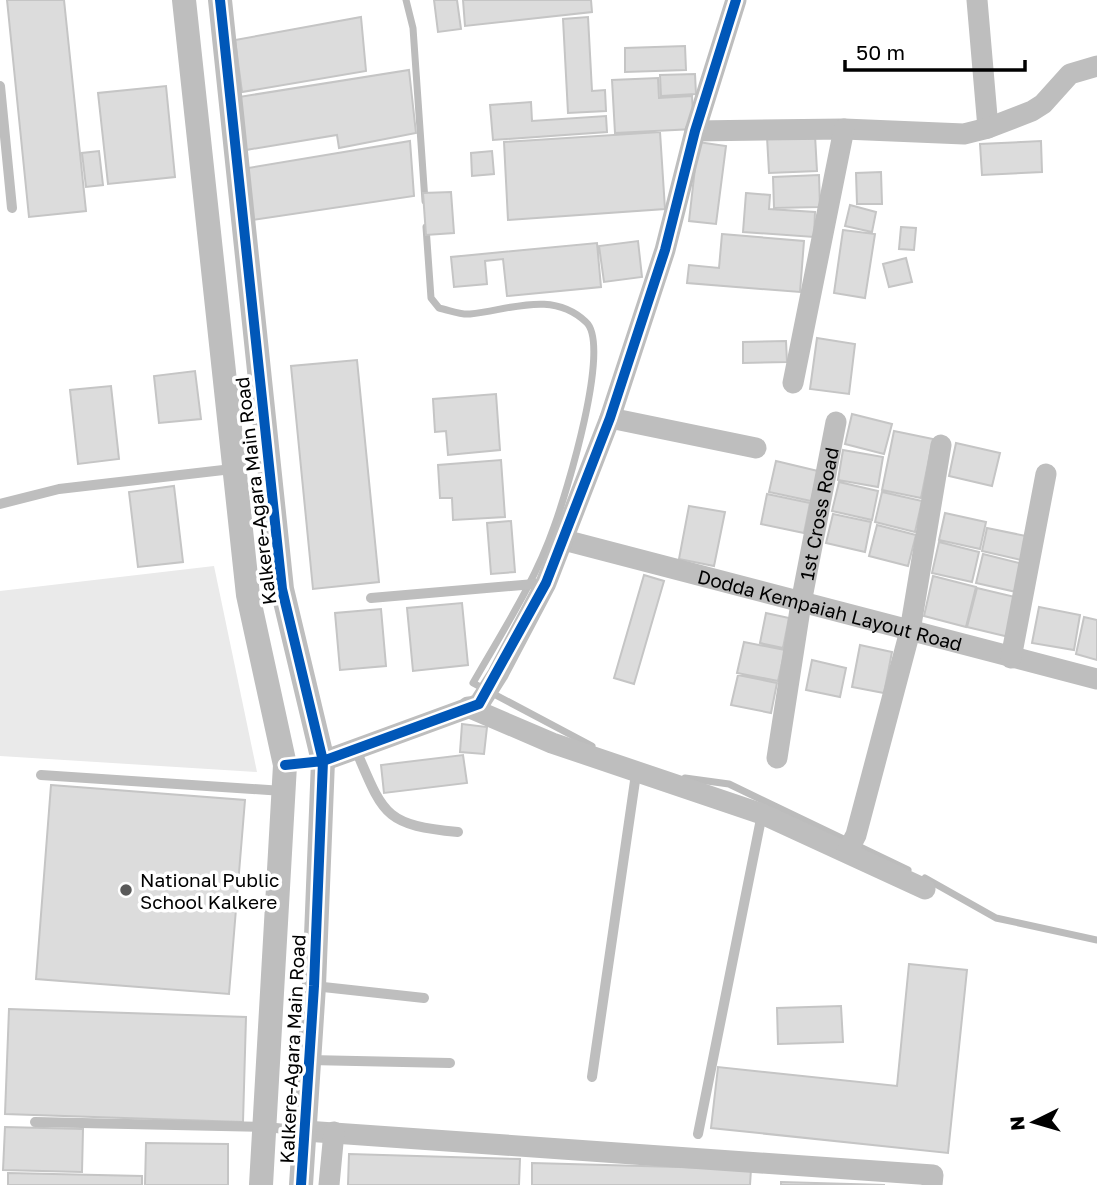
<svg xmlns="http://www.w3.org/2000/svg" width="1097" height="1185" font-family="'Golos Text',sans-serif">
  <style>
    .green { fill: #eaeaea }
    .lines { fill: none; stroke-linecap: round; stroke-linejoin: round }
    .stream { stroke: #bcbcbc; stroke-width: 7 }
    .building { fill: #dcdcdc; stroke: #c5c5c5; stroke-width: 2 }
    .service { stroke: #bebebe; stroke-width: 10 }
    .minor { stroke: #bebebe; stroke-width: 21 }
    .tertiary { stroke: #bebebe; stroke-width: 24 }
    .cycleway-casing { stroke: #fff; stroke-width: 15 }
    .cycleway { stroke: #0057b8; stroke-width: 10 }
    .poi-dot { fill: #595959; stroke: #fff; stroke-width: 2.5 }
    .labels { text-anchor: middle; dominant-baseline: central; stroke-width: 7; stroke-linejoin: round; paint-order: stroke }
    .street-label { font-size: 19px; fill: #000; stroke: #fff }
    .poi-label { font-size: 19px; fill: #000; stroke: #fff; text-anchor: start }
  </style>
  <rect width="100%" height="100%" fill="#fff"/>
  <path class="green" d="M214 566 257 772 0 756V591Z"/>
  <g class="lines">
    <path class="stream" d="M406 0 413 28 425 201
      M426 227 431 298 439 308C449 310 460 315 470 314 510 310 552 290 586 322 612 345 566 494 554 527 535 582 502 632 473 683L592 746
      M685 778 729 784 908 870
      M925 878 996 918 1097 940"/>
  </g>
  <path class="building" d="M7 0H64L86 211 29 217Z
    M434 0H457L461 29 438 32Z
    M463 0H591L592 12 465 26Z
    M361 17 366 71 242 92 235 40Z
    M588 17 592 91 605 90 606 111 568 113 563 19Z
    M685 46 686 70 625 72V48Z
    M409 70 416 133 339 148 337 135 246 150 239 97Z
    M695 74 696 94 661 96 660 75Z
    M658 78 659 98 692 96 694 129 615 133 612 80Z
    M166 86 175 177 108 184 98 93Z
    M531 102 532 121 606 116 607 132 493 140 490 105Z
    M660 132 665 209 508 220 504 142Z
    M815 135 817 171 769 173 767 137Z
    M410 141 414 196 253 220 248 168Z
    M1041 141 1042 172 982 175 980 144Z
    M698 142 726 146 716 224 689 221Z
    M99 151 103 185 86 187 82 153Z
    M492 151 494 174 472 176 471 153Z
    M881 172 882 204H857L856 173Z
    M819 175 820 207 774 208 773 177Z
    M451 192 454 233 426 235 423 193Z
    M746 193 770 195 769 209 815 212 814 237 743 232Z
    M850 205 876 212 872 232 845 226Z
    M901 227 916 228 914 250 899 249Z
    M843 230 875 234 865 298 834 293Z
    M722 234 804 241 800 292 687 283 689 265 719 268Z
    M638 241 642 277 604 282 599 246Z
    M597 243 601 287 507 296 503 259 485 261 487 284 454 287 451 257Z
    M906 258 912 282 889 287 883 264Z
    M817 338 855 344 849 394 810 389Z
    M786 341 787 362 743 363V342Z
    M357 360 379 582 313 589 291 366Z
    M195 371 201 419 159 423 154 376Z
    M111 386 119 459 78 464 70 390Z
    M496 394 500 450 448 455 446 431 435 432 433 399Z
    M852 414 892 424 884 454 845 444Z
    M894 431 933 439 921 498 882 490Z
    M956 443 1000 453 992 486 949 476Z
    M843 450 883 457 878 487 838 480Z
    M501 460 505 517 453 520 452 498H440L438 465Z
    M776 461 818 471 811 501 769 492Z
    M839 482 878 491 872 520 832 511Z
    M174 486 183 562 138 567 129 492Z
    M882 492 922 501 915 532 875 522Z
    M767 494 810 503 804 533 761 524Z
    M689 506 725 512 714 566 679 559Z
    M945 513 986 522 980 549 939 540Z
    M833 514 871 522 865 552 826 543Z
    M511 521 515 572 491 574 487 523Z
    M877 525 916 535 908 566 869 556Z
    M987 528 1026 536 1021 560 982 551Z
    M939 542 979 552 972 582 932 573Z
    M983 554 1023 564 1016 592 976 583Z
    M644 575 664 581 634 684 614 678Z
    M933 576 976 587 966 627 924 616Z
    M977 588 1019 598 1009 637 967 627Z
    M462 603 468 665 413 671 407 608Z
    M1039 607 1080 615 1074 650 1032 643Z
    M381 609 386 666 340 670 335 613Z
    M766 613 789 618 783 648 760 643Z
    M1084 617 1097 620V660L1076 654Z
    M744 642 785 650 778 681 737 673Z
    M860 645 892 652 884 693 852 687Z
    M812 660 846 668 840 697 806 690Z
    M738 675 777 683 771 713 731 705Z
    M462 724 487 727 484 754 460 752Z
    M463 755 467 783 384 793 381 765Z
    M51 785 245 800 229 994 36 979Z
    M909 964 967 970 948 1153 711 1128 718 1067 897 1086Z
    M841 1006 843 1042 778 1044 777 1008Z
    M9 1009 246 1017 243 1122 5 1114Z
    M5 1127 83 1129 82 1172 3 1170Z
    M146 1143 228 1144V1185H145Z
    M349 1154 520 1159 519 1185H348Z
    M532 1163 751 1169 750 1185H532Z
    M8 1173 142 1176V1185H8Z
    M781 1182 885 1185H781Z"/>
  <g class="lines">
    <path class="service" d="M0 86 12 208
      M0 504 59 489 232 469
      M371 598 546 583
      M356 750C384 816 385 825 458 832
      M41 775 283 791
      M314 986 424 998
      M309 1060 450 1063
      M592 1077 636 774
      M35 1122 266 1127 305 1131
      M698 1134 762 814"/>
    <g class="minor">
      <path d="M977 0 988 128"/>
      <path d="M695 131 844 129 964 134 988 128 1032 111 1043 104 1070 74 1097 66"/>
      <path d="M793 383 844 129"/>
      <path d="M610 418 756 448"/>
      <path id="s1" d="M564 540 1097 679"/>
      <path d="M1011 658 1046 474"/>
      <path d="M468 707 552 743 762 814 925 889"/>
      <path id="s2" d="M777 758 801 603 836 422"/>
      <path d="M323 761 479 704 498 674 546 583 610 418 665 250 695 131 736 0"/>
      <path d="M847 852 856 835 910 631 941 445"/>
      <path d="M305 1131 933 1175 932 1185"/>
      <path d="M329 1185 334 1132"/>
    </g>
    <path class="tertiary" d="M184 0 248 595 285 765 261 1185
      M220 0 282 589 323 761 314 986 301 1185"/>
    <defs>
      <path id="cycleway" d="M220 0 282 589 323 761 314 986 301 1185
        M285 765 323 761 479 704 546 583 610 418 665 250 695 131 736 0"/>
    </defs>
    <use href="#cycleway" class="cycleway-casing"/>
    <use href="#cycleway" class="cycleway"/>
  </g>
  <circle class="poi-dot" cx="126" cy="890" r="7"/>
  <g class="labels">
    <g class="street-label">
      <text transform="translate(255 491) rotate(-97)">Kalkere-Agara Main Road</text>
      <text stroke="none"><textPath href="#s2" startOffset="248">1st Cross Road</textPath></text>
      <text stroke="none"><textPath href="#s1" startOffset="275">Dodda Kempaiah Layout Road</textPath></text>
      <text transform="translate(292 1049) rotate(-87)">Kalkere-Agara Main Road</text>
    </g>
    <g class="poi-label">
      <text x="140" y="879">National Public<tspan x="140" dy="22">School Kalkere</tspan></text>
    </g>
  </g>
  <g transform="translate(1034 1122) rotate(265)" stroke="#ffffff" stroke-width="5" paint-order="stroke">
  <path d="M0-5L12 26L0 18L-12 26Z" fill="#000000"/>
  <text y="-10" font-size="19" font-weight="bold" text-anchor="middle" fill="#000000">N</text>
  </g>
  <path d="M845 60v10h180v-10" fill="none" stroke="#000000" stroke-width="3.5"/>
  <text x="856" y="60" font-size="21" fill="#000000" stroke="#ffffff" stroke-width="5" paint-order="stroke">50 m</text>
</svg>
